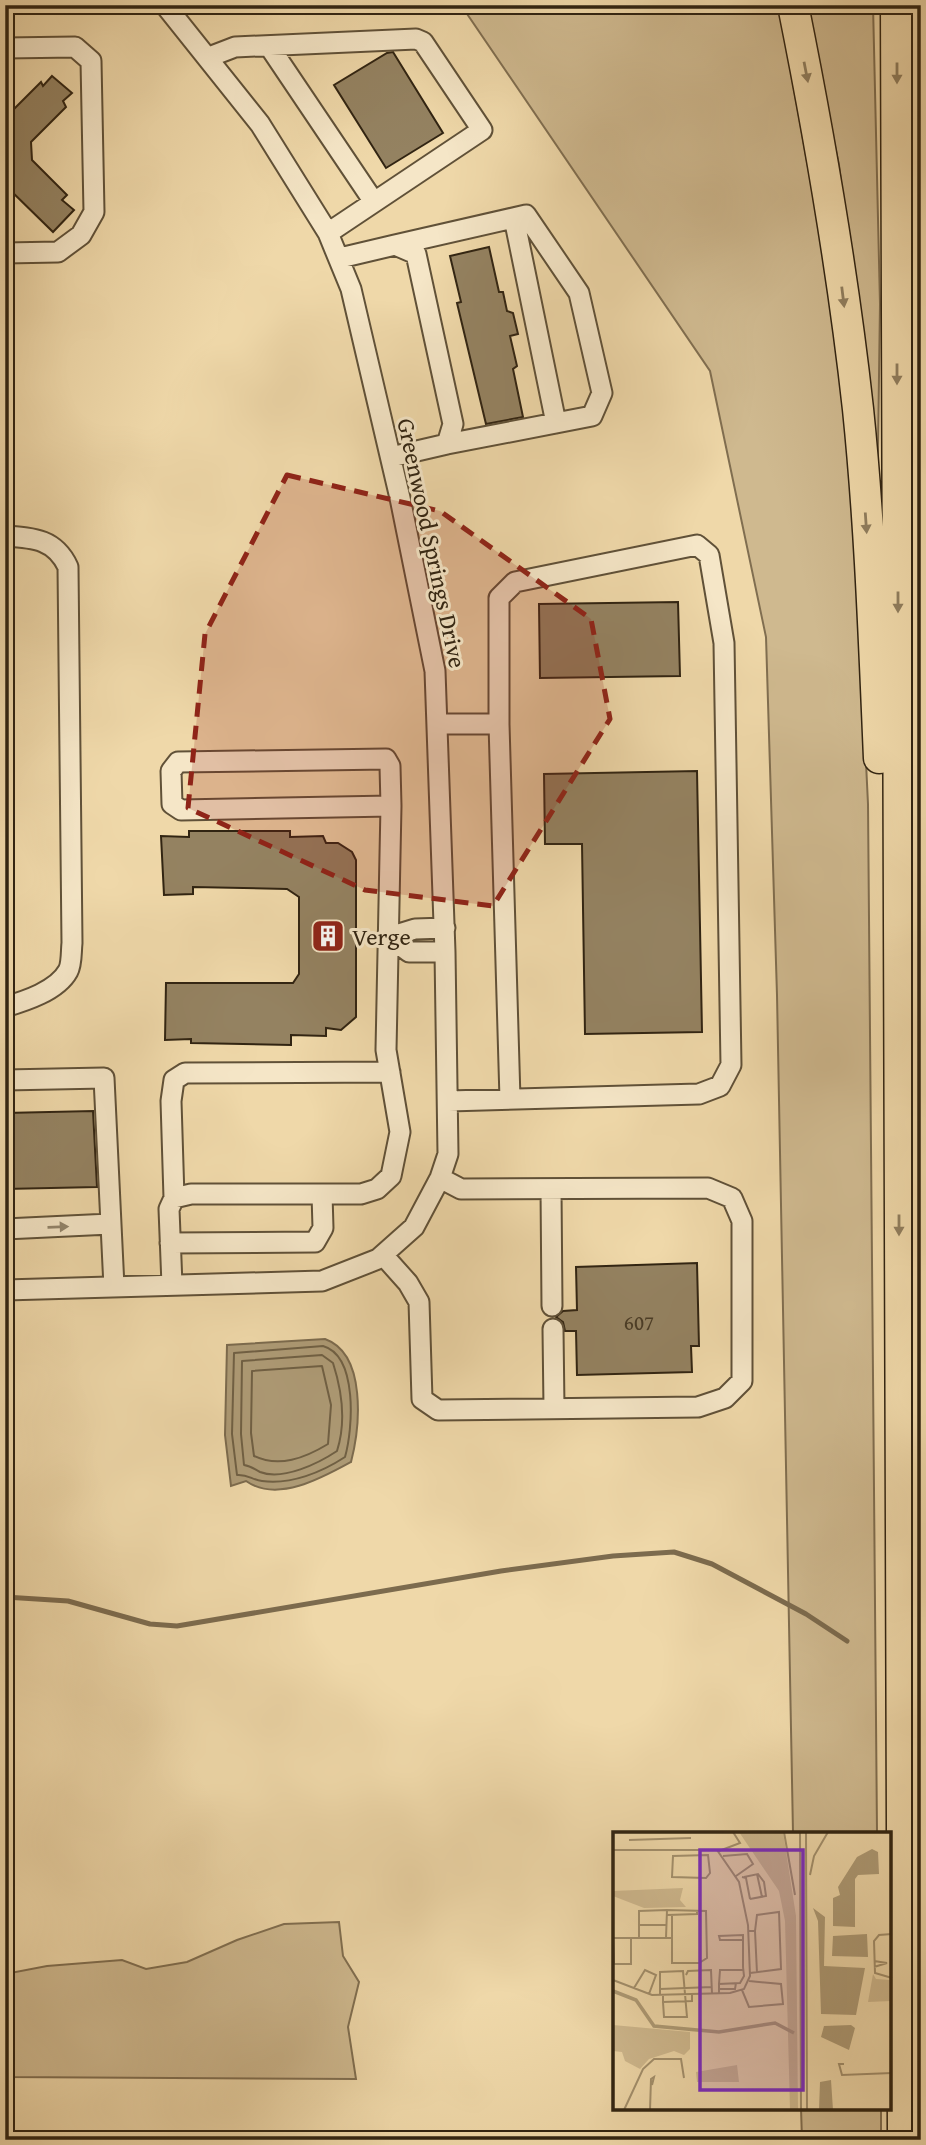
<svg xmlns="http://www.w3.org/2000/svg" width="926" height="2145" font-family="'Gentium Book Plus',serif">
  <style>
    .green { fill: #cfb98f; stroke: #806e50; stroke-width: 2 }
    .water { fill: #ae9b76; stroke: #7c6b4e; stroke-width: 2 }
    .lines { fill: none; stroke-linecap: round; stroke-linejoin: round }
    .shore { stroke: #706044; stroke-width: 2 }
    .stream { stroke: #7c6b4e; stroke-width: 5 }
    .building { fill: #948261; stroke: #312412; stroke-width: 2 }
    .minor-casing { stroke: #605138; stroke-width: 23 }
    .highway-casing { stroke: #312412; stroke-width: 33 }
    .minor { stroke: #f5e6c7; stroke-width: 19 }
    .highway { stroke: #efd8a9; stroke-width: 30 }
    .oneway { fill: #907e5e }
    .oneway2 { fill: #93856c }
    .marked { fill: #8f2418; fill-opacity: 0.2; stroke: #8f2418; stroke-width: 5; stroke-dasharray: 14 9; stroke-linejoin: round }
    .labels { text-anchor: middle; dominant-baseline: central; stroke-width: 6; stroke-linejoin: round; paint-order: stroke }
    .number-label { font-size: 21px; fill: #4a3c26 }
    .street-label { font-size: 24px; fill: #312412; stroke: #f5e6c7 }
    .poi-label { font-size: 24px; fill: #312412; stroke: #f5e6c7; text-anchor: start }
    .inset-river { fill: none; stroke: #ae9b76; stroke-width: 3.5 }
    .inset-road { fill: none; stroke: #a3906d; stroke-width: 2 }
    .view { fill: #7b2cbf; fill-opacity: 0.15; stroke: #7b2cbf; stroke-width: 3.5 }
    .inset-edge { fill: none; stroke: #312412; stroke-width: 3.5 }
  </style>
  <rect width="100%" height="100%" fill="#efd8a9"/>
  <filter id="stains"><feTurbulence type="fractalNoise" baseFrequency=".00286" numOctaves="4"/><feColorMatrix values="0 0 0 0 .2 0 0 0 0 .09 0 0 0 0 .02 0 0 0 .5 -.17"/></filter>
  <radialGradient id="worn" r=".72"><stop offset=".6" stop-color="#630" stop-opacity="0"/><stop offset="1" stop-color="#630" stop-opacity=".3"/></radialGradient>
  <path class="green" d="M461 5H779L827 273 847 441 858 597 868 804 877 1833H793L777 995 766 637 710 371Z
    M805 5H873L880 304 877 522 862 356 839 165Z
    M339 1922 343 1956 359 1982 348 2027 356 2079 5 2077V1974L47 1966 122 1960 146 1969 187 1962 237 1940 284 1924Z
    M801 2108H881V2140H802Z"/>
  <path class="water" d="M325 1339C367 1354 360 1427 351 1462 322 1478 277 1503 246 1481L231 1486 225 1435 227 1345Z"/>
  <g class="lines">
    <path class="shore" d="M323 1346C358 1356 353 1429 345 1457 322 1472 291 1485 262 1481 252 1480 248 1474 237 1475L232 1434 234 1353Z
      M322 1355 333 1363C342 1391 346 1423 337 1451 319 1463 283 1481 260 1472 254 1469 251 1466 244 1465L241 1434 242 1361Z
      M322 1366 331 1405 328 1444C305 1458 279 1468 254 1456L251 1433 252 1371Z"/>
    <path class="stream" d="M5 1597 68 1601 150 1624 177 1626 501 1571 613 1556 674 1552 712 1564 806 1614 847 1641"/>
  </g>
  <path class="building" d="M393 52 443 133 386 168 334 85 387 53Z
    M52 76 72 93 63 101 66 107 31 142 32 160 67 195 62 200 74 210 53 232 5 185V118L41 82 43 86Z
    M489 247 499 292H503L507 311 513 313 518 334 510 336 517 366 513 369 523 417 486 424 457 303 461 302 450 256Z
    M678 602 680 676 540 678 539 604Z
    M697 771 702 1032 585 1034 582 844H545L544 774Z
    M189 831H290V837L323 836 326 843H338L352 852 356 860V1017L341 1030 326 1028V1036L291 1035V1045L191 1043V1039L165 1040 166 983H293L299 974V897L287 889 193 887V894L164 895 161 836 189 837Z
    M93 1111 97 1187 5 1189V1113Z
    M697 1263 699 1346H691L692 1372 577 1375 576 1331H565L563 1322 556 1317 563 1311 577 1310 576 1267Z"/>
  <g class="lines">
    <defs>
      <path id="minor" d="M269 46 374 202
        M5 48 75 47 91 61 94 212 81 235 58 252 5 253
        M209 57 235 47 416 39 423 42 482 130 328 233
        M514 218 556 423
        M395 245 526 215 579 293 602 393 592 416 447 444
        M340 258 395 245 416 254 453 424 447 444 391 457
        M5 536C34 538 55 539 68 567L72 943C71 951 72 964 68 971 57 991 25 1001 5 1007
        M439 724H499V598L515 582 697 545 709 555 724 643 731 1065 720 1086 699 1094 449 1101
        M499 724 510 1099
        M389 937 409 952H445
        M389 937 415 929 445 928
        M5 1080 104 1078 114 1287
        M551 1189 552 1306
        M174 1198 171 1101 174 1080 185 1073 390 1072
        M5 1229 110 1224
        M170 1243 315 1242 323 1228 322 1194
        M383 1255 408 1283 419 1302 422 1399 438 1410 698 1407 725 1398 742 1381V1221L732 1198 708 1188 461 1189 440 1178
        M172 1285 169 1209 174 1198 191 1194H361L377 1189 391 1176 400 1132 386 1050 391 806 390 766 386 759 178 762 171 771 172 804 181 810 391 806
        M5 1290 322 1281 378 1259 414 1227 440 1178 448 1154 445 952 435 671 400 498 351 289 328 233 260 124 165 5
        M553 1329 554 1408"/>
      <path id="highway" d="M793 5C820 139 843 273 858 409 870 525 874 642 879 758
        M896 5 903 2140"/>
    </defs>
    <use href="#minor" class="minor-casing"/>
    <use href="#highway" class="highway-casing"/>
    <use href="#minor" class="minor"/>
    <use href="#highway" class="highway"/>
  </g>
  <defs><path id="oneway-solid" d="M-6-.8H1V-3.2L6.5 0L1 3.2V.8H-6Z" transform="scale(1.75)"/></defs>
  <g class="oneway">
    <use href="#oneway-solid" transform="translate(806 72) rotate(79)"/>
    <use href="#oneway-solid" transform="translate(897 73) rotate(90)"/>
    <use href="#oneway-solid" transform="translate(843 297) rotate(83)"/>
    <use href="#oneway-solid" transform="translate(897 374) rotate(90)"/>
    <use href="#oneway-solid" transform="translate(866 523) rotate(86)"/>
    <use href="#oneway-solid" transform="translate(898 602) rotate(90)"/>
    <use href="#oneway-solid" transform="translate(899 1225) rotate(90)"/>
  </g>
  <use class="oneway2" href="#oneway-solid" transform="translate(58 1227) rotate(-2)"/>
  <path class="marked" d="M287 475 440 511 591 619 610 719 493 906 365 890 188 808 205 634Z"/>
  <defs>
    <symbol id="building-square" viewBox="-11 -11 22 22"><rect x="-9" y="-9" width="18" height="18" rx="4" fill="#8f2418" stroke="#f5e6c7"/><path d="M-4-6H4V6H1V3H-1V6H-4ZM-2.5-4.3h1.7v1.8h-1.7ZM.8-4.3h1.7v1.8H.8ZM-2.5-1h1.7V.8h-1.7ZM.8-1h1.7V.8H.8Z" fill="#fff"/></symbol>
  </defs>
  <g fill-rule="evenodd">
    <use href="#building-square" x="309" y="917" width="38" height="38"/>
  </g>
  <g class="labels">
    <g class="number-label">
      <text x="639" y="1322">607</text>
    </g>
    <g class="street-label">
      <text transform="translate(432 543) rotate(78)">Greenwood Springs Drive</text>
    </g>
    <g class="poi-label">
      <text x="352" y="936">Verge</text>
    </g>
  </g>
  <g transform="translate(613 1832)">
    <rect width="278" height="278" fill="#efd8a9"/>
    <path d="M126 0H170L183 84 185 278H177L172 89 166 59ZM70 56 67 68 73 75 31 76 0 64V59ZM260 142 263 147 277 148 278 169 255 170ZM0 193 77 200V217L71 223 61 219 36 227 27 237 12 229 9 220 0 219ZM124 233 126 250H84L83 240Z" fill="#cfb98f"/>
    <path d="M259 17 265 20 266 42 245 43 242 47V95L220 94V66L227 63 225 55 244 25ZM200 76 212 85 211 134 252 136 243 183 208 182 205 89ZM254 102 255 125 219 124 220 104ZM238 193 242 196 236 218 208 205 211 194ZM218 248 220 278H206L207 250Z" fill="#ae9b76"/>
    <path class="inset-river" d="M0 159 23 168 41 194 106 200 162 191 181 201"/>
    <path class="inset-road" d="M171 0 182 63M187 0 188 278M193 0 194 278M16 8 78 6M0 18H104L126 50 135 93 137 144 131 157 117 161 39 163 0 148M106 19 127 11 120 0M95 23 97 41 93 46 59 45 60 24ZM110 24 134 22 140 32 123 44M144 42 149 65M197 43 201 24 215 0M129 45 133 46 137 67M131 45 145 42 151 50 153 64 137 67M54 83 84 82V78M26 93H53M136 99H142L144 83 166 80 168 137 137 141M142 99 144 141M279 102 266 103 261 109 262 141 279 146M0 106H59V131H86L94 126 93 79 54 78 53 106M0 106 1 132H18V106M26 106V79L54 78M59 106V83M261 129 274 131 261 135M73 143 75 139 98 138 99 162M106 152 107 138H130M21 156 32 138 43 143 36 162M47 157 99 155M106 157H122L123 151M129 158 136 175 170 172 168 152 136 149M106 161V152L127 151 131 144 130 135V103L106 104 107 108H130M47 163V140L70 139 74 185H51L50 170M50 163V170L79 169V162M231 232H226L229 243 279 241M11 278 30 237 41 227H68L71 246M37 278 38 247 41 245 39 253"/>
    <path class="view" d="M87 18H190V258H87Z"/>
    <rect width="278" height="278" class="inset-edge"/>
  </g>
  <rect width="926" height="2145" fill="none" stroke="#efd8a9" stroke-width="28"/>
  <rect x="7" y="7" width="912" height="2131" fill="none" stroke="#312412" stroke-width="3.5"/>
  <rect x="14" y="14" width="898" height="2117" fill="none" stroke="#312412" stroke-width="2"/>
  <rect width="100%" height="100%" filter="url(#stains)"/>
  <rect width="100%" height="100%" fill="url(#worn)"/>
</svg>
